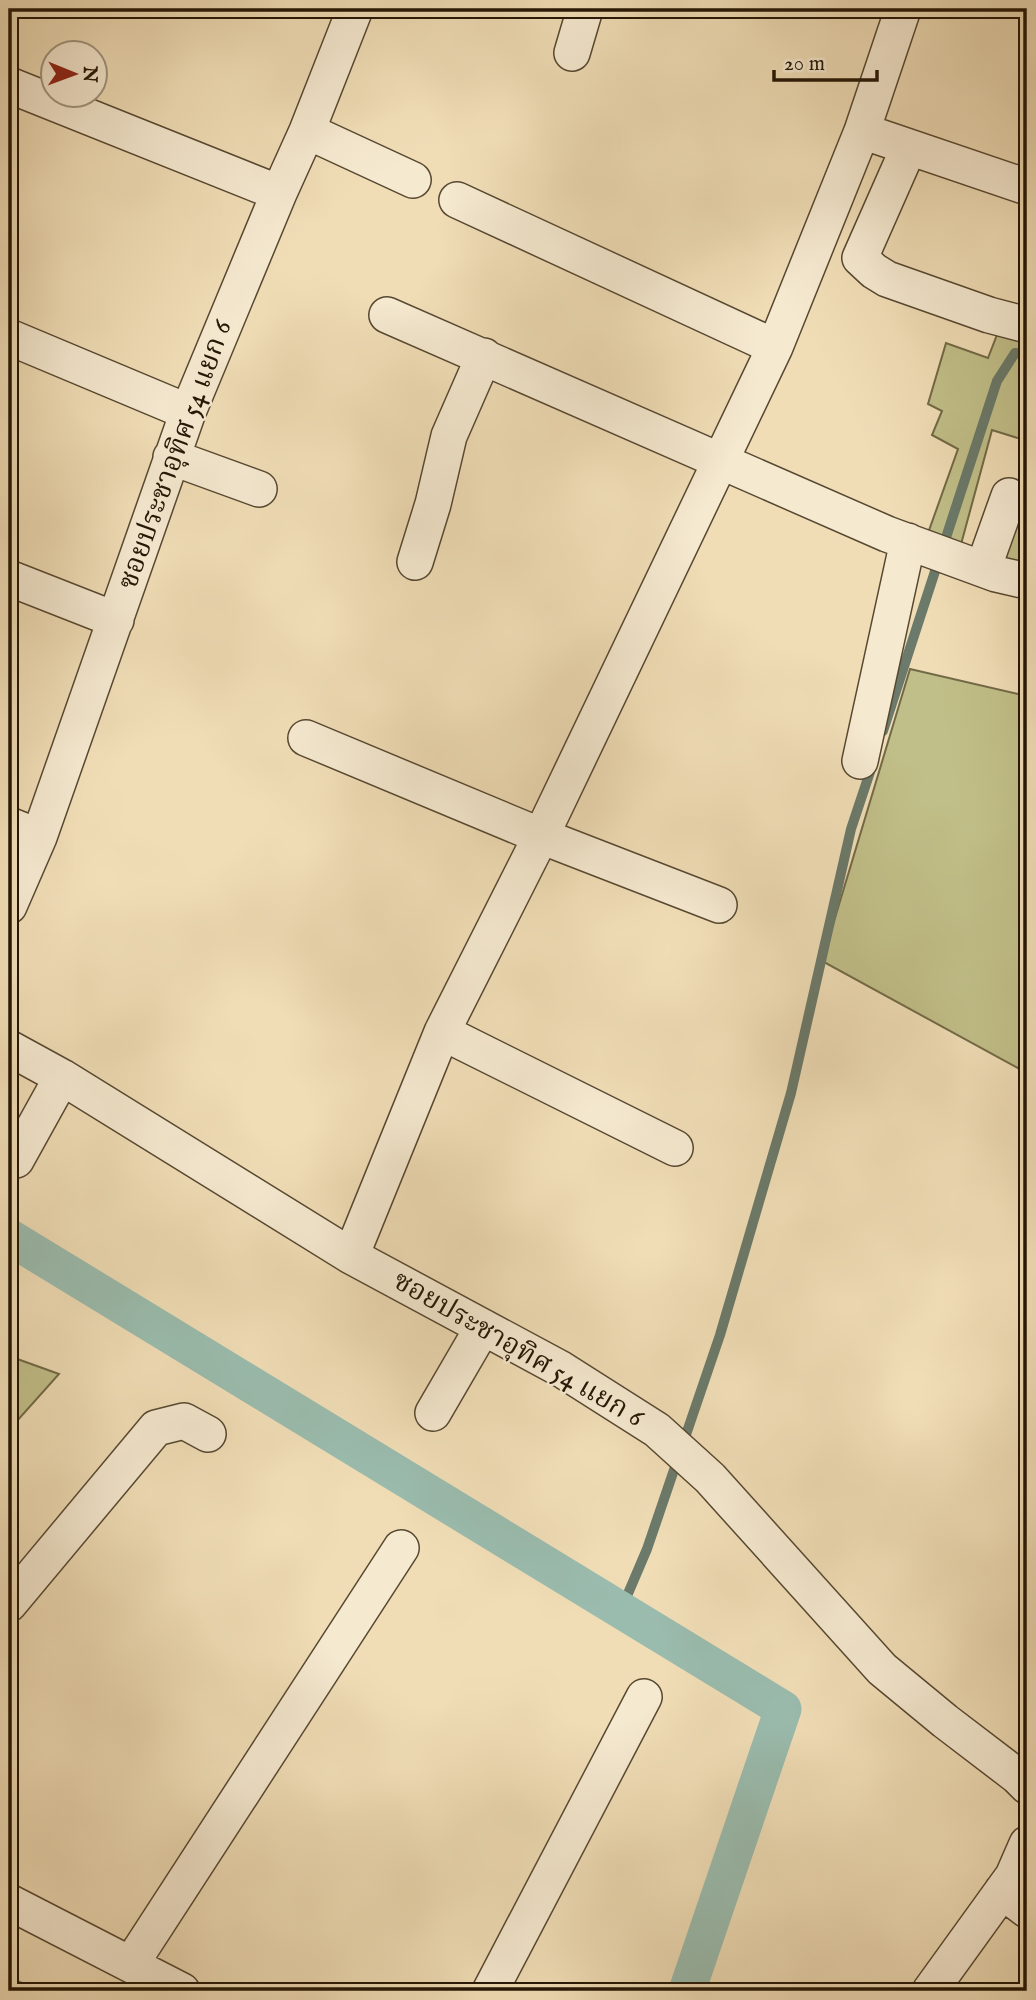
<svg xmlns="http://www.w3.org/2000/svg" width="1036" height="2000" font-family="'IM FELL English','Noto Serif Thai',serif">
  <style>
    .green { fill: #c1bf89; stroke: #726a47; stroke-width: 2 }
    .water { fill: #9abcae; stroke: #6b7a6a; stroke-width: 2 }
    .lines { fill: none; stroke-linecap: round; stroke-linejoin: round }
    .stream { stroke: #6b7a6a; stroke-width: 10 }
    .canal { stroke: #9abcae; stroke-width: 37 }
    .minor-casing { stroke: #574831; stroke-width: 38 }
    .minor { stroke: #f5e9d0; stroke-width: 35 }
    .labels { text-anchor: middle; dominant-baseline: central; stroke-width: 5; stroke-linejoin: round; paint-order: stroke }
    .street-label { font-size: 28px; fill: #241605; stroke: #f5e9d0 }
  </style>
  <rect width="100%" height="100%" fill="#f0ddb6"/>
  <filter id="stains"><feTurbulence type="fractalNoise" baseFrequency=".00286" numOctaves="4"/><feColorMatrix values="0 0 0 0 .2 0 0 0 0 .09 0 0 0 0 .02 0 0 0 .5 -.17"/></filter>
  <radialGradient id="worn" r=".72"><stop offset=".6" stop-color="#630" stop-opacity="0"/><stop offset="1" stop-color="#630" stop-opacity=".3"/></radialGradient>
  <path class="green" d="M1000 327 1027 336V441L992 430 960 548 927 536 958 449 932 435 942 411 928 404 946 343 988 358Z
    M1024 492 1027 493V574L1003 568Z
    M910 669 1027 696V1073L822 961Z
    M9 1356 59 1374 9 1430Z"/>
  <path class="water" d="M9 1977 39 1991H9Z"/>
  <g class="lines">
    <path class="stream" d="M883 731 997 381 1015 353 1027 354
      M621 1610 647 1549 720 1335 791 1093 851 829 873 763"/>
    <path class="canal" d="M9 1237 783 1709 687 1991"/>
    <defs>
      <path id="minor" d="M572 53 585 9
        M9 85 279 193
        M307 131 413 180
        M862 131 1027 187
        M909 147 860 258 874 271 887 279 989 315 1027 325
        M457 200 775 347
        M387 315 887 534 996 574 1027 581
        M9 337 188 412
        M171 457 259 489
        M415 562 433 504 449 436 484 356
        M983 569 1009 496
        M9 578 116 620
        M306 738 541 836 719 905
        M860 761 908 541
        M9 825 39 837
        M9 906 39 837 188 412 279 193 307 131 355 9
        M442 1032 675 1148
        M9 1048 62 1077 351 1256 561 1369 657 1430 710 1478 882 1669 945 1721 1017 1776 1027 1786
        M16 1160 62 1077
        M351 1256 442 1032 541 836 775 347 862 131 903 9
        M433 1413 483 1327
        M9 1604 156 1428 184 1421 208 1434
        M1002 1891 1027 1910
        M9 1902 182 1991
        M131 1964 401 1548
        M490 1991 644 1697
        M930 1991 1013 1876 1027 1844"/>
    </defs>
    <use href="#minor" class="minor-casing"/>
    <use href="#minor" class="minor"/>
  </g>
  <g class="labels">
    <g class="street-label">
      <text transform="translate(176 455) rotate(-70)">ซอยประชาอุทิศ 54 แยก 6</text>
      <text transform="translate(518 1350) rotate(30)">ซอยประชาอุทิศ 54 แยก 6</text>
    </g>
  </g>
  <rect width="1036" height="2000" fill="none" stroke="#f0ddb6" stroke-width="35"/>
  <rect x="10" y="10" width="1015" height="1979" fill="none" stroke="#241605" stroke-width="3.5"/>
  <rect x="18" y="18" width="1001" height="1965" fill="none" stroke="#241605" stroke-width="2"/>
  <g transform="translate(74 74) rotate(91)"><circle r="33" fill="#f5e9d0" stroke="#a1957f" stroke-width="2"/>
  <path d="M0-5L12 26L0 18L-12 26Z" fill="#8f2418"/>
  <text y="-10" font-size="19" font-weight="bold" text-anchor="middle" fill="#241605">N</text>
  </g>
  <path d="M774 70v10h103v-10" fill="none" stroke="#241605" stroke-width="3.5"/>
  <text x="784" y="70" font-size="21" fill="#241605" stroke="#f5e9d0" stroke-width="5" paint-order="stroke">20 m</text>
  <rect width="100%" height="100%" filter="url(#stains)"/>
  <rect width="100%" height="100%" fill="url(#worn)"/>
</svg>
